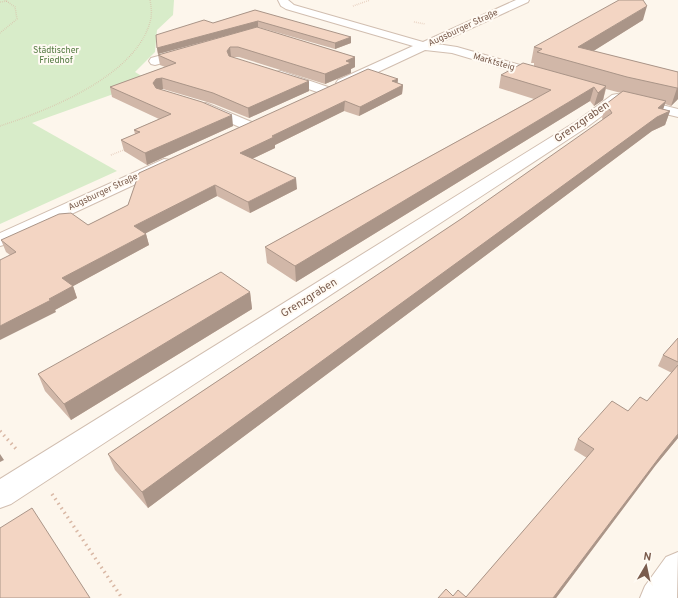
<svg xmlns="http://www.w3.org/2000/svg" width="678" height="598" font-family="Overpass,sans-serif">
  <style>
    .green { fill: #d8ecc9 }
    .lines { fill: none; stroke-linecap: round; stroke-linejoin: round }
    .minor-casing { stroke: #d1beb0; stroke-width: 2 }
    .path-far1 { stroke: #d9b8a5; stroke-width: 1.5; stroke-dasharray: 0.5 1.5; stroke-linecap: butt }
    .path { stroke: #d9b8a5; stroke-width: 3.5; stroke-dasharray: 1.5 4; stroke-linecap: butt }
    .minor { fill: #fff; fill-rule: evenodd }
    .wall { fill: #d1b7a8 }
    .shaded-wall { fill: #aa9588 }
    .building { fill: #f3d5c3; stroke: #aa9588 }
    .labels { text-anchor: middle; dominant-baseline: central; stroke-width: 4; stroke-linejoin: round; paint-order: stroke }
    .far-street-label { font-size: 9px; fill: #7a5c4d; stroke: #fffaf3 }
    .far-park-label { font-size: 9px; fill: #537a41; stroke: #fffaf3 }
    .street-label { font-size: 11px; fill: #7a5c4d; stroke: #fffaf3 }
  </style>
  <rect width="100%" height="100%" fill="#fdf6ec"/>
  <path class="green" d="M0 0H174L173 15 157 30 155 52 135 72 150 81 32 123 117 171 0 224Z"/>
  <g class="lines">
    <defs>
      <path id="minor" d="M278 0H288L294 5 423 42 516 0H529L528 2 437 44 457 47 548 73 550 76 548 79 543 80 452 53 425 50 348 86H338L336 83 338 80 413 46 286 9 281 6Z
        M188 48 192 49 194 52 192 55 155 65 151 64 149 61 151 58Z
        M281 71 331 88 333 91 331 94 326 95 276 78 274 75 276 72Z
        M617 94 622 95 624 98 622 101 587 127 11 504 0 508V479L577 121 612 95Z
        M642 100 678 109V117L637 107 635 104 637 101Z
        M206 103 254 123 257 126 254 129 249 131 244 129 201 110 199 107 201 104Z
        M164 159 170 160 172 164 170 168 7 244 0 246V233Z
        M678 552 677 598H640L645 586 666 557Z"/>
    </defs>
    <use href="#minor" class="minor-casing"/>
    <path class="path-far1" d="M0 2 7 1
      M353 6 370 0
      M414 22 425 24
      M0 33 17 19 15 7 5 0
      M0 126C49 110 139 75 151 18 152 13 151 6 150 0
      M111 155 126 149"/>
    <path class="path" d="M0 431 18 451
      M52 494 122 598"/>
    <use href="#minor" class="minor"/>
  </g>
  <path class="wall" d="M255 10 351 43 335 49 258 27 158 54 157 48 213 23Z
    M643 20 593 51 678 72V99L671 106 665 104 663 109 670 111 665 125 652 131 148 508 115 470 108 454 461 219 603 120 602 118 606 104 621 93 606 89 603 100 594 106 590 101 296 282 267 263 265 247 534 99 499 88 501 75 534 66V63H531L534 47Z
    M257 27 355 57V67L351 69V73L325 84 239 57H232L309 91 249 118 214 104 163 89H160L233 126 147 165 124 151 121 140 135 134 134 130 159 119 112 97 110 87 165 67 160 65 158 55Z
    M398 79 397 83 403 85 402 94 359 116 344 111 275 145V148L252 159 297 189 250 213 217 196 145 233 146 234 149 245 73 286 77 298 55 310 56 312 10 255 6 252 1 240 88 225 128 205 139 173Z
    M250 292 252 309 71 420 45 391 38 374Z
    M678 338V438L655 466 556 598H438L466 597 587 458 574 450 578 439 647 401 672 373 658 366 663 355Z"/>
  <path class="shaded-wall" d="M647 6 643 20 576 62 578 47Z
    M258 21V27L158 54 157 48Z
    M351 37V43L335 49V43Z
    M230 47 231 56 228 60 227 51Z
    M355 57V67L351 69V73L325 84V74L346 61Z
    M162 78 163 89 158 90 155 93 153 83 156 79Z
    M398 79 397 88 392 81Z
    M309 81V91L249 118 248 108Z
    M403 85 402 94 359 116 360 107Z
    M606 86 603 100 594 106 598 93Z
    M594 87 590 101 296 282 295 266Z
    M677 88H678V99L671 106Z
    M345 101 344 111 275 145V148L241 164 240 153 272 136Z
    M666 101 661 115 670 111 665 125 652 131 148 508 142 492 658 108Z
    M232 115 233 126 147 165 145 153Z
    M296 178 297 189 250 213 248 202Z
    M215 185 217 196 137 238 134 226Z
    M146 234 149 245 66 290 62 278Z
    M73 286 77 298 55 310 56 312 0 340V326Z
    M250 292 252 309 71 420 64 404Z
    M678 434V438L655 466 556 598H553L661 455Z
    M0 454 4 460 0 462Z"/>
  <path class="building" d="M619 0H643L647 6 578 47 678 72V88H677L627 77 537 52 542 49 534 47Z
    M255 10 351 37 335 43 258 21 157 48 156 35 204 20 213 23Z
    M257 27 355 57 346 61 351 63 325 74 238 47H230L227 51 229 56 309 81 248 108 213 93 162 78 156 79 153 83 156 88 202 102 232 115 145 153 121 140 140 132 134 130 171 114 110 87 176 63 158 55Z
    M523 63 606 86 598 93 594 87 295 266 265 247 551 90 501 75Z
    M368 69 398 79 392 81 403 85 360 107 345 101 272 136 274 137 240 153 296 178 248 202 215 185 134 226 146 234 62 278 73 286 49 299 51 300 0 326V260L16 252 1 240 59 214 71 213 88 225 128 205 139 173Z
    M623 91 666 101 658 108 670 111 657 117 142 492 108 454 461 219 612 113 606 104Z
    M221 272 250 292 64 404 38 374Z
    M678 338V362L663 355Z
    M678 365V434L661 455 553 598H438L446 589 453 596 458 590 466 597 594 449 578 439 612 401 628 411 640 397 647 401Z
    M32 508 90 598H0V528Z"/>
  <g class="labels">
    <g class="far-street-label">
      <text transform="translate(463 28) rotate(-25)">Augsburger Straße</text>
      <text transform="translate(494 62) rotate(16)">Marktsteig</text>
      <text transform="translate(103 192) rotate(-25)">Augsburger Straße</text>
    </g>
    <g class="far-park-label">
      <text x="56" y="50">Städtischer<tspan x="56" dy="10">Friedhof</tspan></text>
    </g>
    <g class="street-label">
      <text transform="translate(582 122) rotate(-35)">Grenzgraben</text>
      <text transform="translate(309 298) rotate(-32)">Grenzgraben</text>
    </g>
  </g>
  <g transform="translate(646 566) rotate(9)" stroke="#fffaf3" stroke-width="3" paint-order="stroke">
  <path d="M0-3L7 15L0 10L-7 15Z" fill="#7a5c4d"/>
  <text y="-6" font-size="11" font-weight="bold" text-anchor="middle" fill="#7a5c4d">N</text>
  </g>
</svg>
